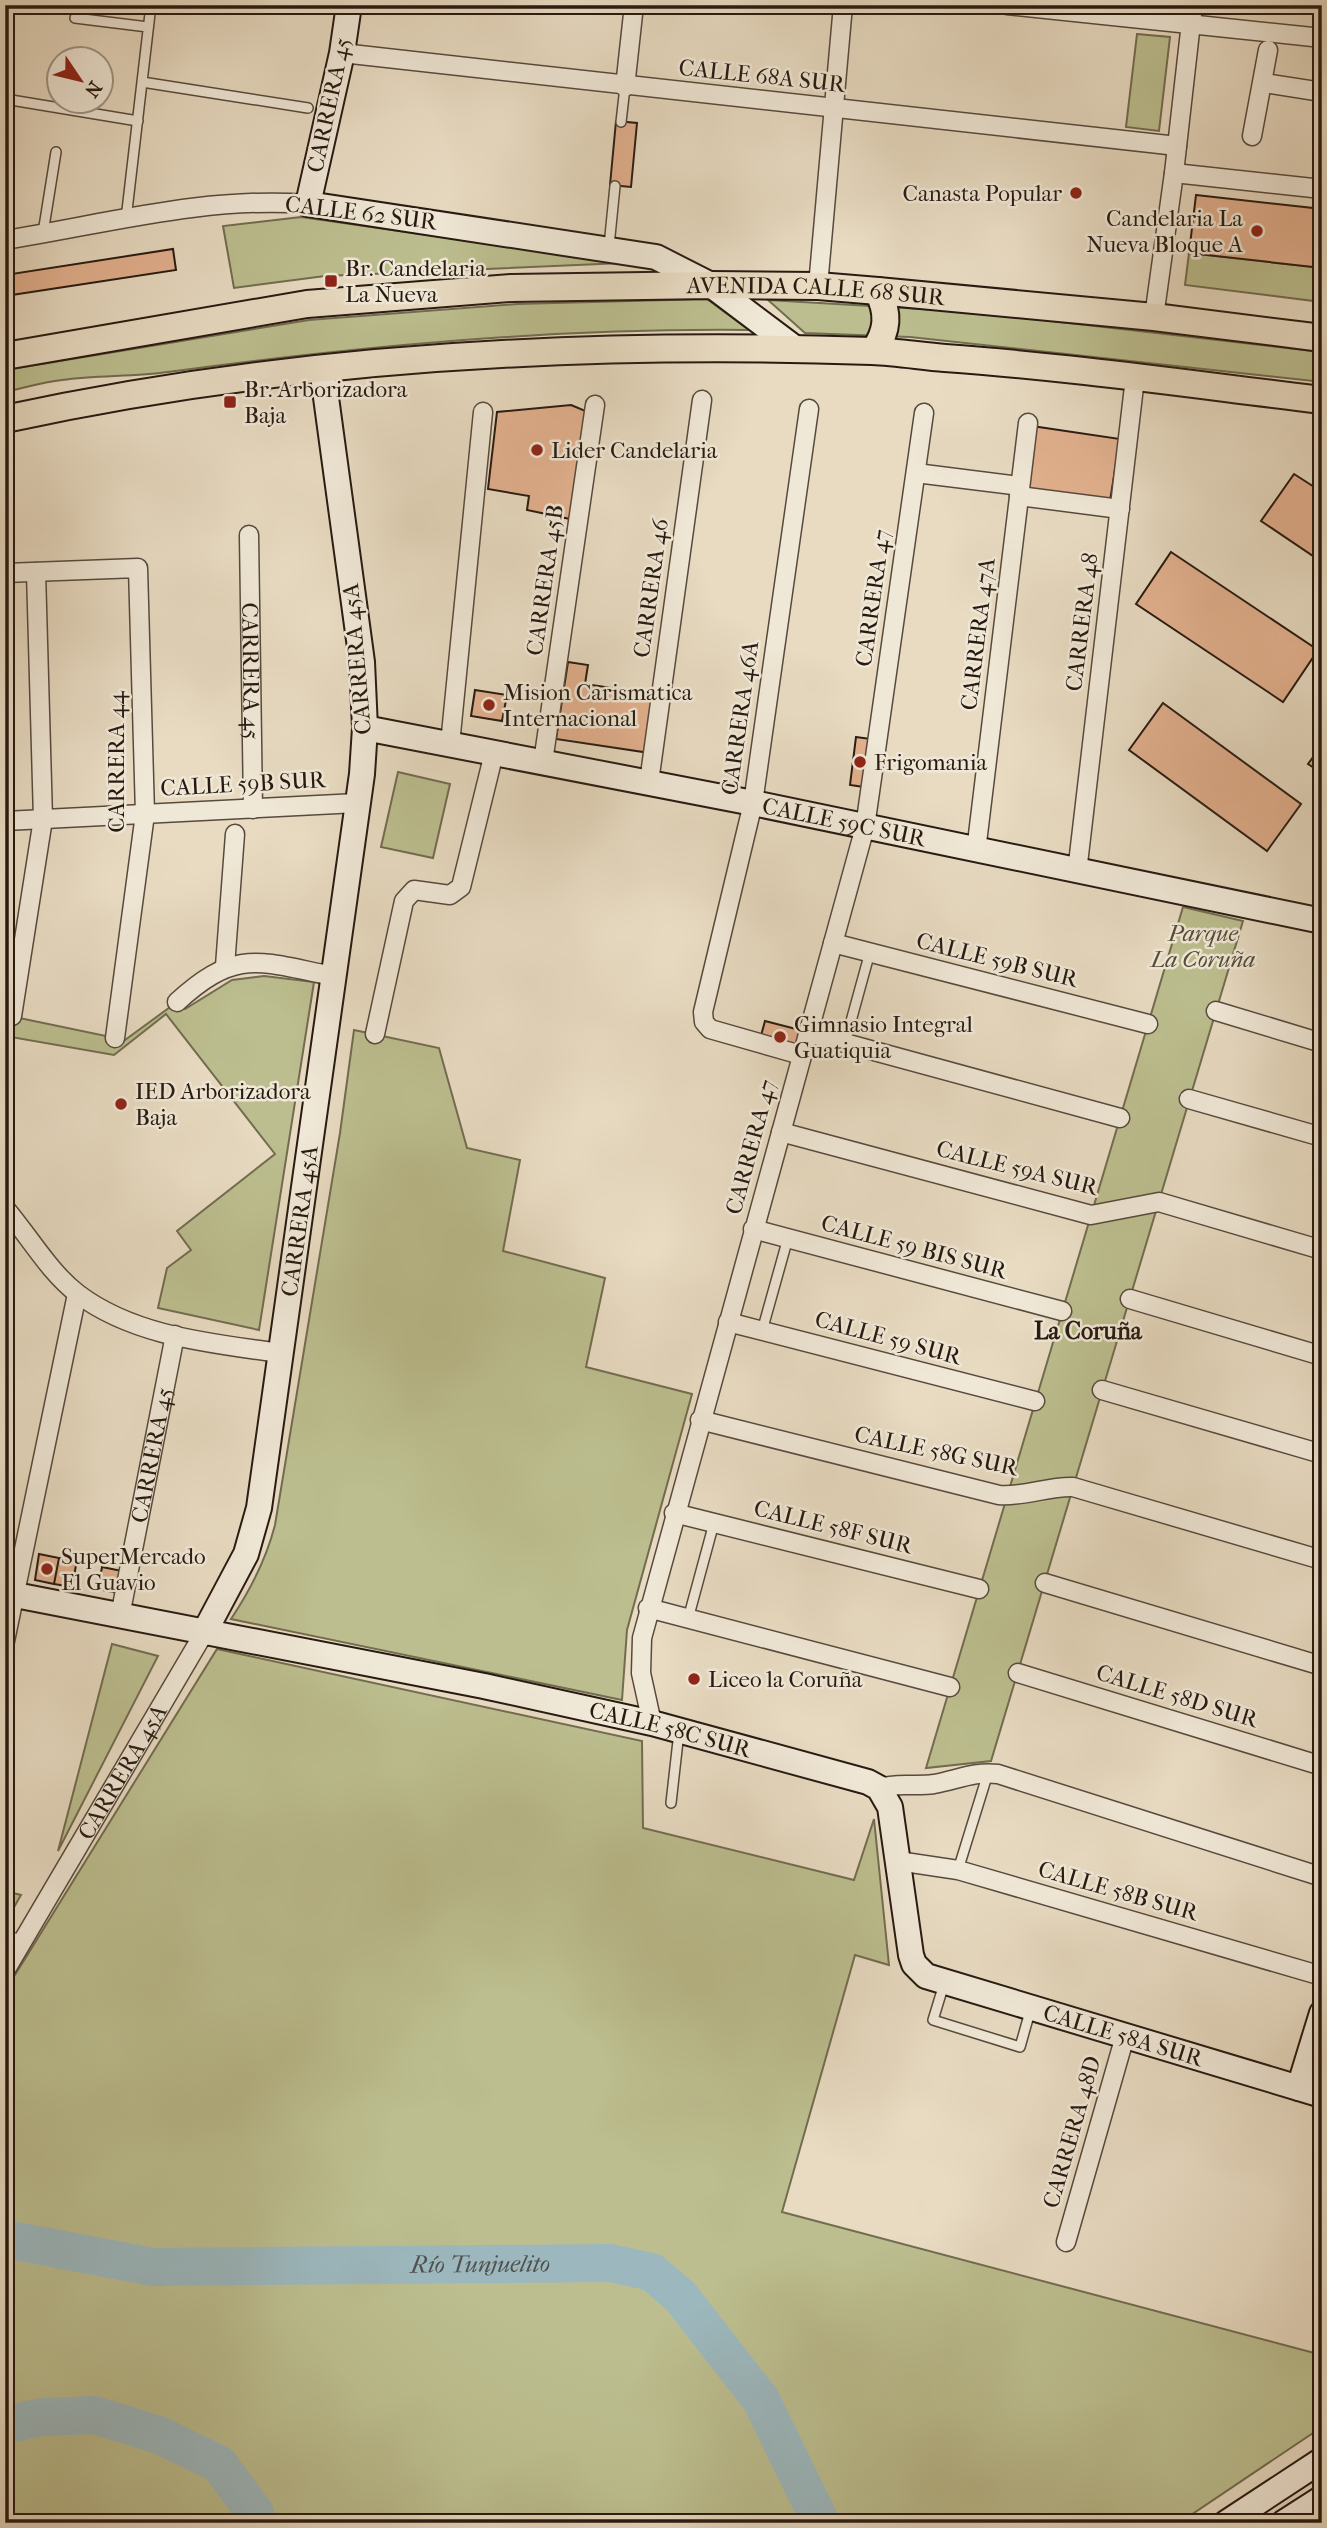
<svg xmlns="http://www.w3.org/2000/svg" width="1327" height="2528" font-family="'IM FELL French Canon',serif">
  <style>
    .green { fill: #bcbe8f; stroke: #726c50; stroke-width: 2 }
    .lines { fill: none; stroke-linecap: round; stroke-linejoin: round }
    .river { stroke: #9cb8be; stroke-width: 38 }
    .building { fill: #e3b18f; stroke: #271a11; stroke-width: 2 }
    .lane-casing { stroke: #574a3d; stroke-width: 12 }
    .street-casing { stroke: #574a3d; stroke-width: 21 }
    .secondary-casing { stroke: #271a11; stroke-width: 28 }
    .primary-casing { stroke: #271a11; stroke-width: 30 }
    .lane { stroke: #f0e8d7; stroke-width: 9 }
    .street { stroke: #f0e8d7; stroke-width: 18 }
    .secondary { stroke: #f0e8d7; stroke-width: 24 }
    .primary { stroke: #e8dbc2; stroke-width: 26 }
    .poi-dot { fill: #8f2418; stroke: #f0e8d7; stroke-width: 2.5 }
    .labels { text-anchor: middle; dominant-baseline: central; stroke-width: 5; stroke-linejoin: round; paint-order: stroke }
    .street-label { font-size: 23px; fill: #271a11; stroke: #f0e8d7 }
    .poi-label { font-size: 23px; fill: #271a11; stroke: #f0e8d7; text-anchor: start }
    .park-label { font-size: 23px; font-style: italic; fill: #544b37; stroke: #f0e8d7 }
    .neighbourhood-label { font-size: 24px; font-weight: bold; fill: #271a11; stroke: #f0e8d7 }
    .water-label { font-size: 24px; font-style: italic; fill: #50514e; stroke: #f0e8d7 }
  </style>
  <rect width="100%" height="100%" fill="#e8dbc2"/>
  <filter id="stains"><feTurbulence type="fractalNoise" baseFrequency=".00286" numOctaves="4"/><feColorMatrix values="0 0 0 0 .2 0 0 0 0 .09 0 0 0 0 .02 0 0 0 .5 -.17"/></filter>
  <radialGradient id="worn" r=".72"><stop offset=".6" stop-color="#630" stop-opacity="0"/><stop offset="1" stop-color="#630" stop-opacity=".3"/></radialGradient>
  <path class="green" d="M1137 34 1170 37 1159 131 1126 127Z
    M301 217 623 263 325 276 234 288 223 226Z
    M1189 253 1322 268V302L1185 285Z
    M707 299 749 330C553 328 361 346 168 372 133 377 97 375 62 380 43 382 24 388 5 392V370L309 320 517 304Z
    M768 300 973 312 1322 352V382L910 337 805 333Z
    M398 772 450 784 433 858 381 847Z
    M1183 907 1243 921 991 1761 926 1768Z
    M264 976 314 982 259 1330 158 1308 167 1268 191 1250 177 1231 275 1154 166 1014 114 1055 5 1036V1015L125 1040 177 1002 185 1009 232 980Z
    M354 1030 439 1048 467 1148 520 1160 503 1251 605 1278 586 1367 692 1394 627 1630 622 1700 231 1619C251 1589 266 1560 275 1525L340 1133Z
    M112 1644 158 1656 58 1851Z
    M217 1649 642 1741 643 1828 854 1880 874 1819 889 1965 855 1955 782 2212 1322 2355V2427L1179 2523H5V1991Z
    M5 1891 21 1895 5 1923Z"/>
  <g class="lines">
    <g class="river">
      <path id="s1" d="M5 2239 153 2267 610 2263 652 2272 681 2297 761 2400 821 2523"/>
      <path d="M5 2425 42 2417 94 2415 159 2435 219 2464 255 2513 257 2523"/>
    </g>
  </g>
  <path class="building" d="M616 121 637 123 631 187 610 185Z
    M1196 195 1322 209V268L1189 253Z
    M173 249 176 270 5 296V275Z
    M571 405 588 412 570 519 527 510 529 496 488 489 497 412Z
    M1032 426 1120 439 1110 501 1022 488Z
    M1294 474 1322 492V562L1261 521Z
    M1171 552 1318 650 1283 702 1136 604Z
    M568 662 588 665 585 684 659 695 650 753 556 739Z
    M475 690 507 695 502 721 471 716Z
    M1163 703 1301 804 1267 851 1129 750Z
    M856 737 871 739 864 787 850 785Z
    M1322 745V773L1308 764Z
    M765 1021 800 1030 794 1052 759 1043Z
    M39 1554 59 1558 54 1584 35 1580Z
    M59 1558 77 1560 72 1587 54 1584Z
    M102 1567 122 1571 118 1593 98 1589Z"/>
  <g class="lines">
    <defs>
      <path id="lane" d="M75 18 148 27
        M142 82 308 108
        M5 99 138 121
        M621 122 625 87
        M126 219 151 5
        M43 233 56 152
        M609 246 615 186
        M845 1043 870 952
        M762 1331 788 1238
        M688 1619 714 1523
        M671 1803 679 1732
        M958 1870 988 1773
        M5 1936 24 1940
        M944 1984 933 2020 1020 2047 1031 2008"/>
      <g id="street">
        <path d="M1007 5 1322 38"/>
        <path d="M342 53 1177 146"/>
        <path d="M1264 83 1322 92"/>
        <path d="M625 87 634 5"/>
        <path d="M1252 136 1268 50"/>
        <path d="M1174 173 1322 189"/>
        <path d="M5 240C105 224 206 196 308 204"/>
        <path d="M818 286 843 5"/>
        <path d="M1154 317 1174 173 1193 5"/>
        <path d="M916 473 1020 486"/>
        <path d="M1019 496 1120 509"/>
        <path id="s2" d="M249 535 253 809"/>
        <path d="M5 573 138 568 145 814 115 1038"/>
        <path d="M450 744 483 412"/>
        <path d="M543 762 595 405"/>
        <path d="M649 782 702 400"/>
        <path d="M5 821 357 803"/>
        <path d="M976 851 1028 423"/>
        <path d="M1077 872 1135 378"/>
        <path d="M833 943 1148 1024"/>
        <path d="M225 966 235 834"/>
        <path d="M177 1002C237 947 260 962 333 976"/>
        <path d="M1216 1011 1322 1043"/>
        <path d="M12 1016 43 819 36 572"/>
        <path d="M808 1033 1120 1118"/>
        <path d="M375 1034 404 901 414 890 450 895 461 887 494 753"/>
        <path d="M801 1055 710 1029 704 1022 703 1012 753 803 809 409"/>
        <path d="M1189 1099 1322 1137"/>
        <path d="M781 1132 1091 1215 1159 1202 1322 1250"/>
        <path d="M5 1208C29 1236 49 1272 78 1294 135 1337 212 1343 279 1353"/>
        <path d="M753 1229 1062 1311"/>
        <path d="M1130 1299 1322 1356"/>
        <path d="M728 1322 1035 1401"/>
        <path d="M1102 1390 1322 1454"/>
        <path d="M700 1420 999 1495C1025 1497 1048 1486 1073 1487L1322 1560"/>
        <path d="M674 1513 979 1589"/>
        <path d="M1045 1583 1322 1666"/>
        <path d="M648 1608 950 1687"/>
        <path id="s3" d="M120 1616 175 1335"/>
        <path d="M5 1641 77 1294"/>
        <path d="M1018 1673 1322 1766"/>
        <path d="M652 1723 641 1673 642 1638 865 827 924 413"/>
        <path d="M879 1788C898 1782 914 1787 934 1784 957 1780 974 1771 998 1774L1322 1877"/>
        <path d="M898 1861 958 1870 1322 1976"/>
        <path id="s4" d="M5 1971 204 1633"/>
        <path d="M1066 2242 1125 2036"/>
      </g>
      <g id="secondary">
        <path d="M349 5 342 53 308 204 656 257 711 285 796 349"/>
        <path id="s5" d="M365 728 753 803 1322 921"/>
        <path id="s6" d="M5 1593 484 1686 652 1723 868 1782 879 1788 890 1807 911 1955 914 1964 926 1976 1322 2095"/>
        <path id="s7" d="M204 1633 246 1554 259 1508 362 774 365 728 362 662 322 368"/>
        <path d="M1299 2088 1322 2013"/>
        <path d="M1226 2523 1322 2460"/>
        <path d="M1283 2523 1322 2498"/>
      </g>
      <g id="primary">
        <path d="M874 351C888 330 889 314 878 291"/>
        <path id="s8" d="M5 356 307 304 511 288 711 285 818 286 878 291 1154 317 1322 338"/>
        <path d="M5 419C289 357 582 341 872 351 896 352 921 356 945 358 1071 367 1196 385 1322 400"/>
      </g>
    </defs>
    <use href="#lane" class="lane-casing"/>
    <use href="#street" class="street-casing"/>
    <use href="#secondary" class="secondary-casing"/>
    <use href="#primary" class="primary-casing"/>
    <use href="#lane" class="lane"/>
    <use href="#street" class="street"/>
    <use href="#secondary" class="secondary"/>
    <use href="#primary" class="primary"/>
  </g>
  <g class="poi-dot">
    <circle cx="1076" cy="193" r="7"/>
    <circle cx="1257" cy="231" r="7"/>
    <rect x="324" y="274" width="14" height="14" rx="3.5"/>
    <rect x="223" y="395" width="14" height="14" rx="3.5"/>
    <circle cx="537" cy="450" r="7"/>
    <circle cx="489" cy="705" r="7"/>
    <circle cx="860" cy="762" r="7"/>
    <circle cx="780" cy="1037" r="7"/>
    <circle cx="121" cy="1104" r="7"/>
    <circle cx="47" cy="1569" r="7"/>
    <circle cx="694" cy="1679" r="7"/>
  </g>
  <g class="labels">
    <g class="street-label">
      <text transform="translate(762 76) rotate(6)">CALLE 68A SUR</text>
      <text transform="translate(329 105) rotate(-78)">CARRERA 45</text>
      <text transform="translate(361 213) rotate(7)">CALLE 62 SUR</text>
      <text stroke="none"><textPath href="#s8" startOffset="816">AVENIDA CALLE 68 SUR</textPath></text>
      <text transform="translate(545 580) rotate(-82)">CARRERA 45B</text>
      <text transform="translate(651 588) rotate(-82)">CARRERA 46</text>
      <text transform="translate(873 598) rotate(-82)">CARRERA 47</text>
      <text transform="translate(1082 622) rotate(-83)">CARRERA 48</text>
      <text transform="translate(978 634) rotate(-83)">CARRERA 47A</text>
      <text transform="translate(357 659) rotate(-95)">CARRERA 45A</text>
      <text stroke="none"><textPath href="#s2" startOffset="136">CARRERA 45</textPath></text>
      <text transform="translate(740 718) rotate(-82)">CARRERA 46A</text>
      <text transform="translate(116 762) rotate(-90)">CARRERA 44</text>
      <text transform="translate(243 784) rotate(-3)">CALLE 59B SUR</text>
      <text stroke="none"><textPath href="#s5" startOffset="488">CALLE 59C SUR</textPath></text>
      <text transform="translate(997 960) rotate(14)">CALLE 59B SUR</text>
      <text transform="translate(751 1147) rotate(-75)">CARRERA 47</text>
      <text transform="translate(1017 1168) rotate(14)">CALLE 59A SUR</text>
      <text stroke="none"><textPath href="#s7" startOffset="427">CARRERA 45A</textPath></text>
      <text transform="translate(914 1247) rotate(15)">CALLE 59 BIS SUR</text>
      <text transform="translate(888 1338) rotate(15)">CALLE 59 SUR</text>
      <text transform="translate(936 1451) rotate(12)">CALLE 58G SUR</text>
      <text stroke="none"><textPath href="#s3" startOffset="164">CARRERA 45</textPath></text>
      <text transform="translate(833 1527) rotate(14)">CALLE 58F SUR</text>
      <text transform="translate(1177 1696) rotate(17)">CALLE 58D SUR</text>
      <text stroke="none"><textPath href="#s6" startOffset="679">CALLE 58C SUR</textPath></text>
      <text stroke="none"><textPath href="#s4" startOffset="231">CARRERA 45A</textPath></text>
      <text transform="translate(1118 1891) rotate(16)">CALLE 58B SUR</text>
      <text stroke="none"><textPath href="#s6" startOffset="1300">CALLE 58A SUR</textPath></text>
      <text transform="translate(1072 2132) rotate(-74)">CARRERA 48D</text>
    </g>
    <g class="poi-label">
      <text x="1062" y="193" text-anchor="end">Canasta Popular</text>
      <text x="1243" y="218" text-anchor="end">Candelaria La<tspan x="1243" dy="26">Nueva Bloque A</tspan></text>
      <text x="345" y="268">Br. Candelaria<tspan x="345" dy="26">La Nueva</tspan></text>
      <text x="244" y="389">Br. Arborizadora<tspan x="244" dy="26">Baja</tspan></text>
      <text x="551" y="450">Lider Candelaria</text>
      <text x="503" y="692">Mision Carismatica<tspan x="503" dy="26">Internacional</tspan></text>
      <text x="874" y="762">Frigomania</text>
      <text x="794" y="1024">Gimnasio Integral<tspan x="794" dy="26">Guatiquia</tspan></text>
      <text x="135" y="1091">IED Arborizadora<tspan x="135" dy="26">Baja</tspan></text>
      <text x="61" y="1556">SuperMercado<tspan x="61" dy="26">El Guavio</tspan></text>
      <text x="708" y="1679">Liceo la Coruña</text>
    </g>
    <g class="park-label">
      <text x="1203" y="933">Parque<tspan x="1203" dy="26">La Coruña</tspan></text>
    </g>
    <g class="neighbourhood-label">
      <text x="1088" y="1331">La Coruña</text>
    </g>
    <g class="water-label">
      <text stroke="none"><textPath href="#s1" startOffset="478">Río Tunjuelito</textPath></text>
    </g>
  </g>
  <rect width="1327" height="2528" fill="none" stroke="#e8dbc2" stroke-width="28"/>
  <rect x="7" y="7" width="1313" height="2514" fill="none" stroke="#271a11" stroke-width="3.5"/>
  <rect x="14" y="14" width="1299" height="2500" fill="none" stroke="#271a11" stroke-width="2"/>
  <g transform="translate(80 80) rotate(125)"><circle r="33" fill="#f0e8d7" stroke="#a09688" stroke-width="2"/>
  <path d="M0-5L12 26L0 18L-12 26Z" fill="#8f2418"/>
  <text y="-10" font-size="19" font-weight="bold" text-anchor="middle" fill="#271a11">N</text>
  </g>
  <rect width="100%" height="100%" filter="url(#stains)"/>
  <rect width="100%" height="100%" fill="url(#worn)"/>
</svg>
